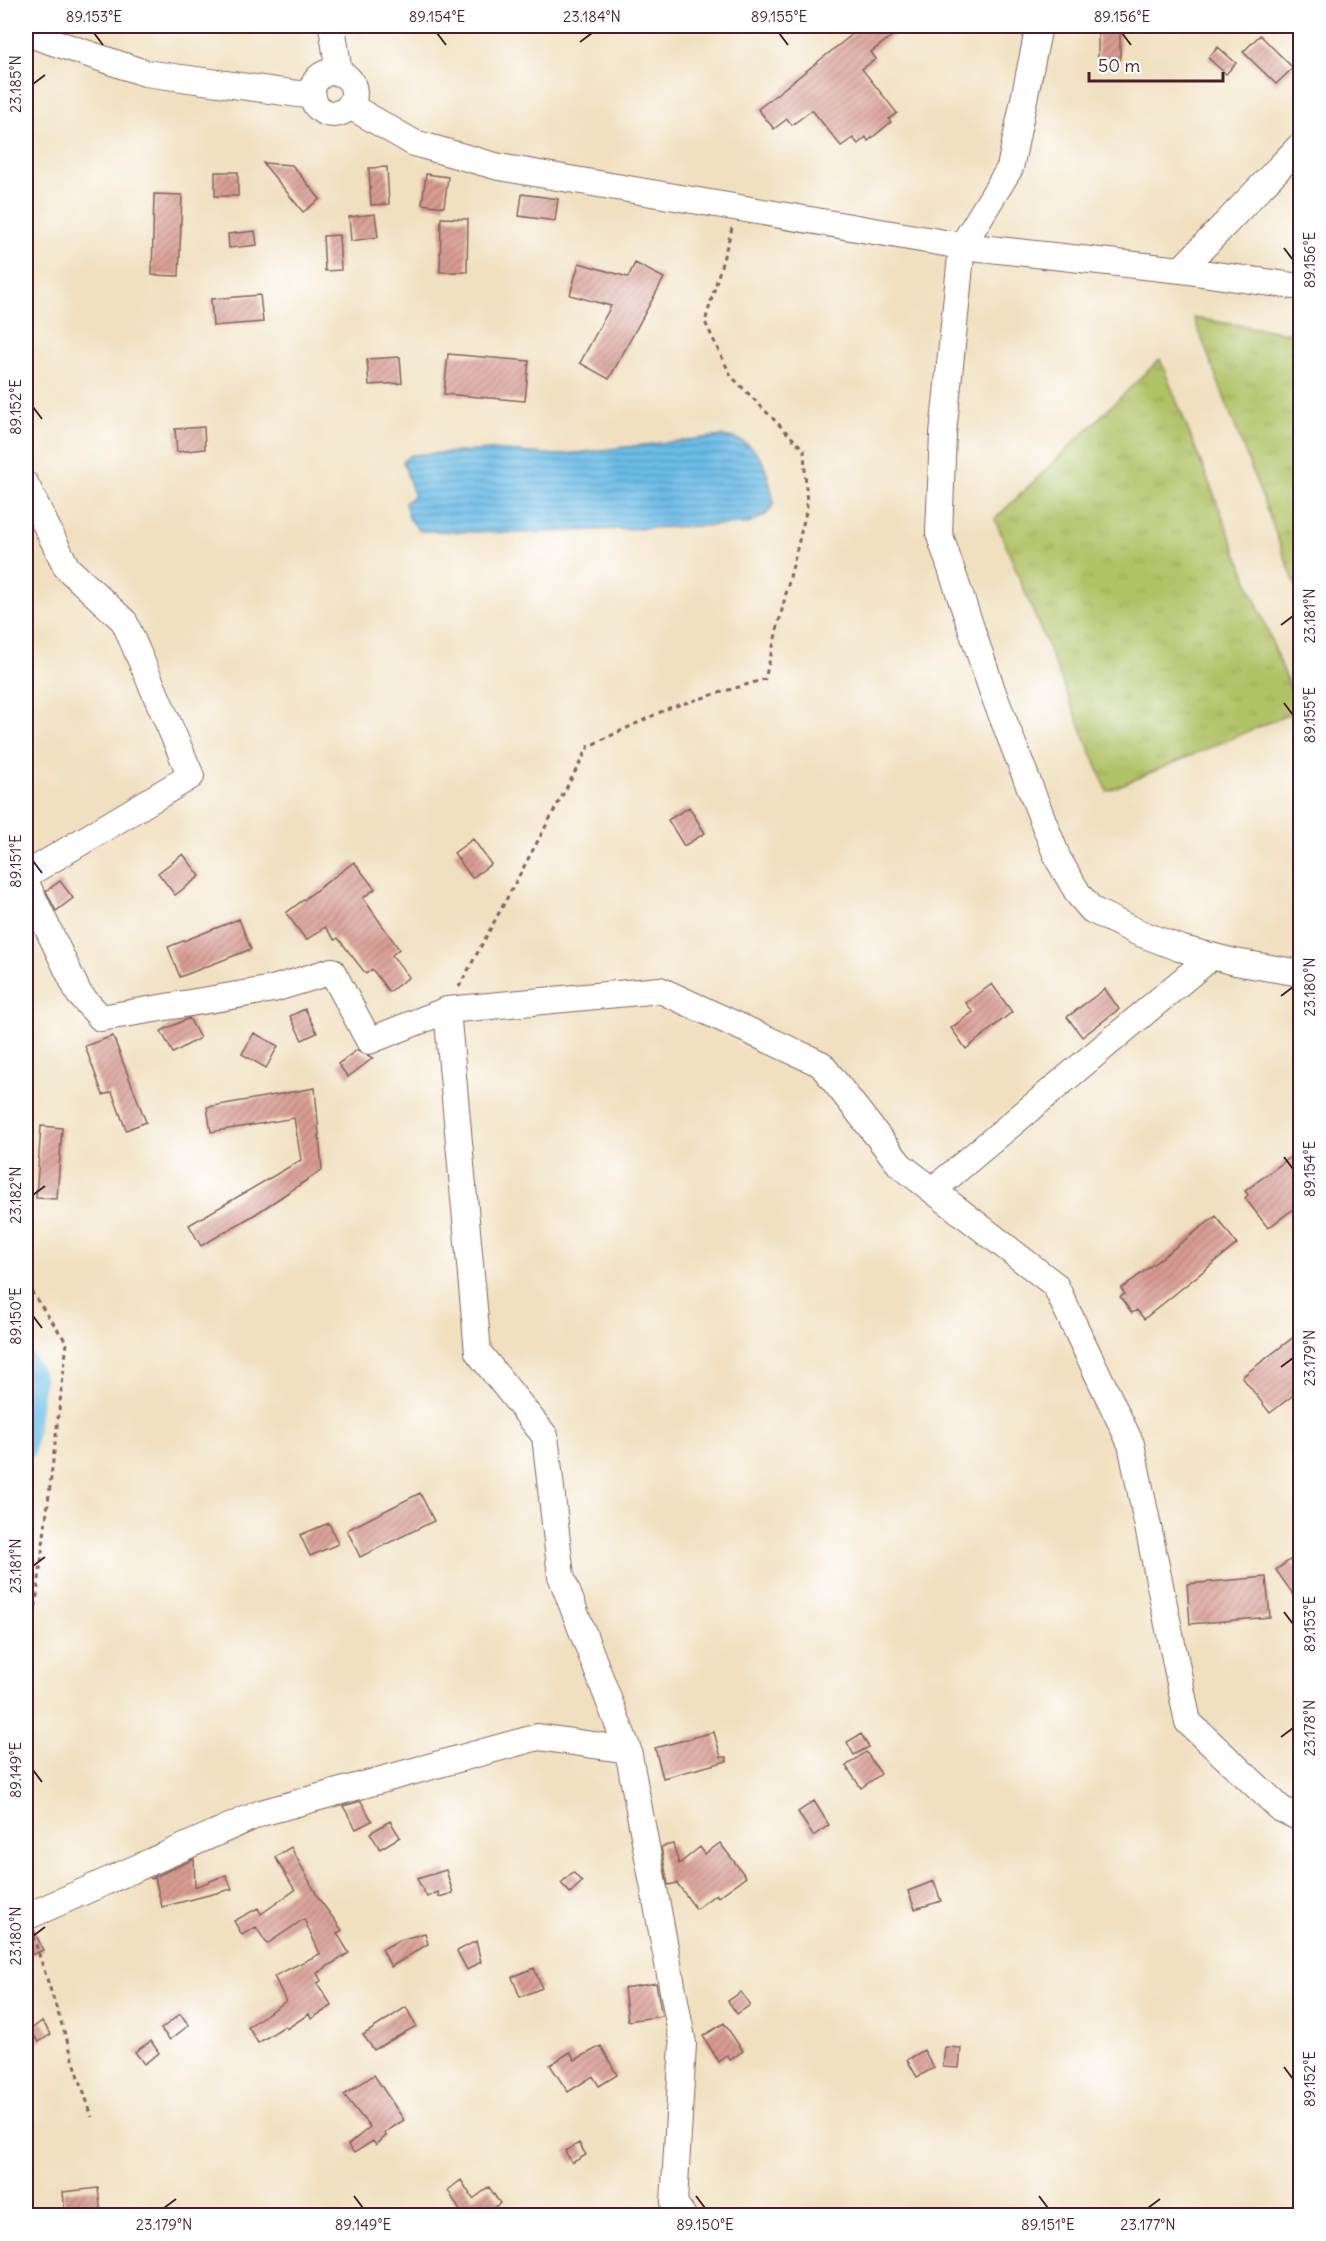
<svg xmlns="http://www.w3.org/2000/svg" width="1326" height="2241" font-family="Delius,sans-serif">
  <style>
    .park { fill: url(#park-tufts); stroke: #7d7048; stroke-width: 1.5 }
    .water { fill: url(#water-rules); stroke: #5a6e88; stroke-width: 1.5 }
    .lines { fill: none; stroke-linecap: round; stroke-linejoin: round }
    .canal { stroke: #6abce6; stroke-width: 18 }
    .building { fill: url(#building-hatch) }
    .minor-casing { stroke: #84635f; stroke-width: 28 }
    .path { stroke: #84635f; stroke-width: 3; stroke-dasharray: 4.5 4.5; stroke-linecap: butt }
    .minor { stroke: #fff; stroke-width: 26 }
    .ticks { fill: none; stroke: #4a1f2b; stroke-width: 2 }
    .neatline { fill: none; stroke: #4a1f2b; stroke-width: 2 }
    .ticks-label { font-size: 15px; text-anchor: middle; fill: #4a1f2b }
  </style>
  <defs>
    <pattern id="park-tufts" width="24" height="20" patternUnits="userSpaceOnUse" patternTransform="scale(1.5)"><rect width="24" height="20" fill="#b0c266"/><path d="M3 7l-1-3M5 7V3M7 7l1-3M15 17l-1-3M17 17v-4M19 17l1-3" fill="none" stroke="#99a659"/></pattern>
    <pattern id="water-rules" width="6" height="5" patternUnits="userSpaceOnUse" patternTransform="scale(1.5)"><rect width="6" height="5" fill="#6abce6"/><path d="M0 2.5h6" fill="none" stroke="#5998bb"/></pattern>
    <pattern id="building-hatch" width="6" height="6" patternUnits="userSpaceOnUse" patternTransform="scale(1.5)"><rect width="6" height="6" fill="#d89c93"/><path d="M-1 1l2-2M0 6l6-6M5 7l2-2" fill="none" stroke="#b17f78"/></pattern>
  </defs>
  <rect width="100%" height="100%" fill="#fff"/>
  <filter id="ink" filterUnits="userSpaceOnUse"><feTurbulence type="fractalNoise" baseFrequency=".0167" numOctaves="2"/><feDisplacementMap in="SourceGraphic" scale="12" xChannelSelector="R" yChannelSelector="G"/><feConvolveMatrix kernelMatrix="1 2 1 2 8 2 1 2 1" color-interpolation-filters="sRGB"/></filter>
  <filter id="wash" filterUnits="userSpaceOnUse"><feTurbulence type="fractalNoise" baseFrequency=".008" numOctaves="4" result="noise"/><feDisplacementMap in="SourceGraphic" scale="24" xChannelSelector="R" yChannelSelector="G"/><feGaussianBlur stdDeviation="1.35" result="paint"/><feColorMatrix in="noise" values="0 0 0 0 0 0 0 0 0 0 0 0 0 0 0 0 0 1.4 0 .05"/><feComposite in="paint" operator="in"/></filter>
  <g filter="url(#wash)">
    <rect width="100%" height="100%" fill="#f0e0c0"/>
    <path class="park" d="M1194 318 1300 335V597Z
      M1160 359 1299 710 1107 791 995 519Z"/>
    <path class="water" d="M722 436C763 441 767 469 774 503L767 514 748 524 520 533 420 531 409 518 405 503 414 495 403 461 411 455 492 450 558 455Z"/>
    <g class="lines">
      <path class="canal" d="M26 1360 36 1377 26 1451"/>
    </g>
    <g id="blocks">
      <path class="building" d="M863 26H905L871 52 876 59 862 69 897 113 889 119 891 122 868 141 866 137 858 144 853 138 841 146 812 110 792 125 787 119 774 129 758 109Z
        M1098 26H1120V61L1098 60Z
        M1260 35 1293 68 1276 84 1243 52Z
        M1218 47 1236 63 1226 74 1208 58Z
        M263 163 292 165 320 199 303 212Z
        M387 167 389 204 371 205 369 168Z
        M215 172H238V196H215Z
        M426 174 448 177 444 207 422 204Z
        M154 194 182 195 179 276 152 275Z
        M522 194 558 199 555 221 519 216Z
        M375 214 378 237 351 241 349 217Z
        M441 218 468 219 467 272H440Z
        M255 231 257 245 229 248 228 234Z
        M339 235 341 270 325 271 323 236Z
        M579 263 628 277 635 263 664 278 609 379 580 363 611 306 570 295Z
        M260 295 263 322 213 326 211 299Z
        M448 354 529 361 525 401 444 394Z
        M400 357 402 383 369 385 367 359Z
        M204 427 205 449 177 452 175 429Z
        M689 807 705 833 684 846 668 820Z
        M473 839 491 864 472 878 454 853Z
        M183 854 200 876 175 895 158 873Z
        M354 862 375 889 363 898 399 949 392 955 409 977 389 992 372 969 366 974 338 938 335 940 325 927 306 940 286 913Z
        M60 881 73 898 56 911 46 891Z
        M239 919 251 949 180 977 168 947Z
        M992 984 1012 1012 966 1049 951 1028 973 1012 966 1003Z
        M1105 989 1119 1009 1082 1037 1067 1017Z
        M305 1009 317 1033 302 1040 290 1016Z
        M189 1018 200 1038 173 1053 161 1031Z
        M254 1033 278 1046 266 1068 242 1054Z
        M113 1036 146 1122 126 1130 112 1092 103 1095 85 1046Z
        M357 1050 373 1058 348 1077 338 1064Z
        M315 1088 322 1170 254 1215 201 1246 189 1225 301 1160 294 1118 211 1132 207 1107Z
        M41 1126 62 1128 57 1199 36 1198Z
        M1300 1150V1204L1268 1228 1245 1198 1248 1195 1245 1191Z
        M1216 1216 1237 1244 1144 1319 1137 1310 1132 1313 1120 1297 1125 1294 1121 1289Z
        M1300 1332V1390L1270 1413 1242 1377Z
        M420 1493 434 1521 360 1557 347 1530Z
        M329 1523 338 1544 310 1556 300 1535Z
        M1290 1560 1300 1574V1604L1276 1570Z
        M1266 1577 1270 1617 1190 1624 1187 1584Z
        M714 1732 721 1757H727V1761L663 1778 655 1748Z
        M861 1734 869 1747 854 1755 847 1742Z
        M866 1752 881 1774 861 1788 846 1766Z
        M361 1801 372 1821 356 1829 343 1806Z
        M814 1801 829 1825 813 1836 798 1812Z
        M390 1821 400 1837 380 1849 370 1833Z
        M720 1843 746 1877 718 1897 716 1894 696 1909 677 1883 668 1885 661 1847 673 1844 679 1864 700 1847 705 1854Z
        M291 1847 319 1899 342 1930 337 1933 349 1953 317 1973 321 1981 317 1983 332 2006 311 2019 309 2014 286 2029 285 2026 258 2043 248 2027 286 2001 274 1976 320 1954 304 1919 267 1944 256 1927 242 1935 234 1921 258 1908 261 1914 295 1890 275 1857Z
        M194 1859 195 1887 226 1875 232 1889 162 1907 155 1878 150 1879Z
        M446 1870 453 1893 439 1897 438 1892 427 1897 417 1879Z
        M573 1872 582 1882 570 1893 561 1883Z
        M934 1881 941 1901 915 1909 908 1891Z
        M34 1930 43 1950 26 1957V1932Z
        M425 1933 428 1944 391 1967 382 1949 400 1940Z
        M476 1941 481 1962 467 1970 457 1951Z
        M534 1968 542 1988 520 1997 512 1977Z
        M656 1983 662 2016 628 2021 624 1988Z
        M741 1992 750 2005 737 2014 728 2001Z
        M406 2007 416 2026 374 2050 363 2035Z
        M180 2014 189 2025 170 2040 161 2029Z
        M42 2021 51 2034 39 2042 30 2030Z
        M724 2023 743 2051 730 2060 727 2055 719 2062 703 2036Z
        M151 2041 159 2053 144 2064 135 2052Z
        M601 2046 617 2075 599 2086 593 2076 568 2092 550 2065 570 2052 575 2060Z
        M945 2047 961 2048 959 2068 943 2067Z
        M924 2050 934 2068 917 2077 907 2060Z
        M374 2075 404 2120 384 2133 386 2136 376 2145 373 2141 354 2153 348 2145 370 2127 344 2095Z
        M579 2143 586 2155 572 2163 565 2151Z
        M461 2180 473 2199 489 2187 500 2203 483 2216H463L448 2190Z
        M98 2188 101 2215 65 2216 63 2192Z"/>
    </g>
  </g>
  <g filter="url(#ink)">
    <use href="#blocks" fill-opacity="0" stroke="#84635f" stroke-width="1.5"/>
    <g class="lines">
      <defs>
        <path id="minor" d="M332 26 339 73
          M1039 26 1010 168 962 246 943 434 939 533 993 693 1058 859 1079 895 1092 910 1137 932 1179 948 1235 962 1300 973
          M26 33 145 73 313 96
          M312 93a21 21 0 1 1 42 0a21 21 0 1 1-42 0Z
          M350 106 414 143 499 167 962 246 1181 270 1300 287
          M1181 270 1300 146
          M26 485 67 568 124 621 191 776 26 875
          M26 883 79 994 101 1018 273 989 332 971 369 1041 447 1010 478 1352 545 1436 561 1576 628 1750
          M447 1010 660 990 821 1064 900 1165 1055 1285 1131 1444 1188 1722 1281 1809 1300 1818
          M933 1190 1212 956
          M26 1917 261 1813 538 1737 628 1750 683 2044 674 2203 683 2216"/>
      </defs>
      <use href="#minor" class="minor-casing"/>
      <path class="path" d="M459 987 589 746 669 708 765 679 807 508 804 450 731 376 705 322 732 228
        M26 1284 67 1343 35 1612 26 1642
        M33 1936 92 2117"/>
      <use href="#minor" class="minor"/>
    </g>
  </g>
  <path class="ticks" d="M94 33 103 45M437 33 446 45M779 33 788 45M1122 33 1131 45M580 42 592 33M33 84 45 75M1284 248 1293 260M33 407 42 419M1281 625 1293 616M1284 703 1293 715M33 861 42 873M1281 996 1293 987M1284 1157 1293 1169M33 1195 45 1186M33 1316 42 1328M1281 1367 1293 1358M33 1566 45 1557M1284 1612 1293 1624M1281 1737 1293 1728M33 1770 42 1782M33 1936 45 1927M1284 2067 1293 2079M354 2196 363 2208M696 2196 705 2208M1039 2196 1048 2208M164 2208 176 2199M1148 2208 1160 2199"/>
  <rect width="1326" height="2241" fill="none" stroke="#fff" stroke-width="66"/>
  <path d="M1089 72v9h134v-9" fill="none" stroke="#4a1f2b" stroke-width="3"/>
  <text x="1098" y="72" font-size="18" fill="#4a1f2b" stroke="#ffffff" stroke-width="4.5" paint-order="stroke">50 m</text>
  <rect x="33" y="33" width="1260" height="2175" class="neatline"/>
  <g class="ticks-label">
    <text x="94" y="22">89.153°E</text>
    <text x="437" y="22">89.154°E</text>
    <text x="592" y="22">23.184°N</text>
    <text x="779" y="22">89.155°E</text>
    <text x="1122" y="22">89.156°E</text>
    <text transform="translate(16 84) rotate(-90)" y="5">23.185°N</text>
    <text transform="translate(1310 260) rotate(-90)" y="5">89.156°E</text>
    <text transform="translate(16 407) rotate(-90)" y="5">89.152°E</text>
    <text transform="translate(1310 616) rotate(-90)" y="5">23.181°N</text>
    <text transform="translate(1310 715) rotate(-90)" y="5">89.155°E</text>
    <text transform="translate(16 861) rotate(-90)" y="5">89.151°E</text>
    <text transform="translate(1310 987) rotate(-90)" y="5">23.180°N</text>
    <text transform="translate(1310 1169) rotate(-90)" y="5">89.154°E</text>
    <text transform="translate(16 1195) rotate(-90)" y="5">23.182°N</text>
    <text transform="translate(16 1316) rotate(-90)" y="5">89.150°E</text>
    <text transform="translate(1310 1358) rotate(-90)" y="5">23.179°N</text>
    <text transform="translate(16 1566) rotate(-90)" y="5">23.181°N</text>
    <text transform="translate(1310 1624) rotate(-90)" y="5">89.153°E</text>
    <text transform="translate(1310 1728) rotate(-90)" y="5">23.178°N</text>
    <text transform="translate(16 1770) rotate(-90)" y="5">89.149°E</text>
    <text transform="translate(16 1936) rotate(-90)" y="5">23.180°N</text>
    <text transform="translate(1310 2079) rotate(-90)" y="5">89.152°E</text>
    <text x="164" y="2230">23.179°N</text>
    <text x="363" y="2230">89.149°E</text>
    <text x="705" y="2230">89.150°E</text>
    <text x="1048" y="2230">89.151°E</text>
    <text x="1148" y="2230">23.177°N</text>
  </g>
</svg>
